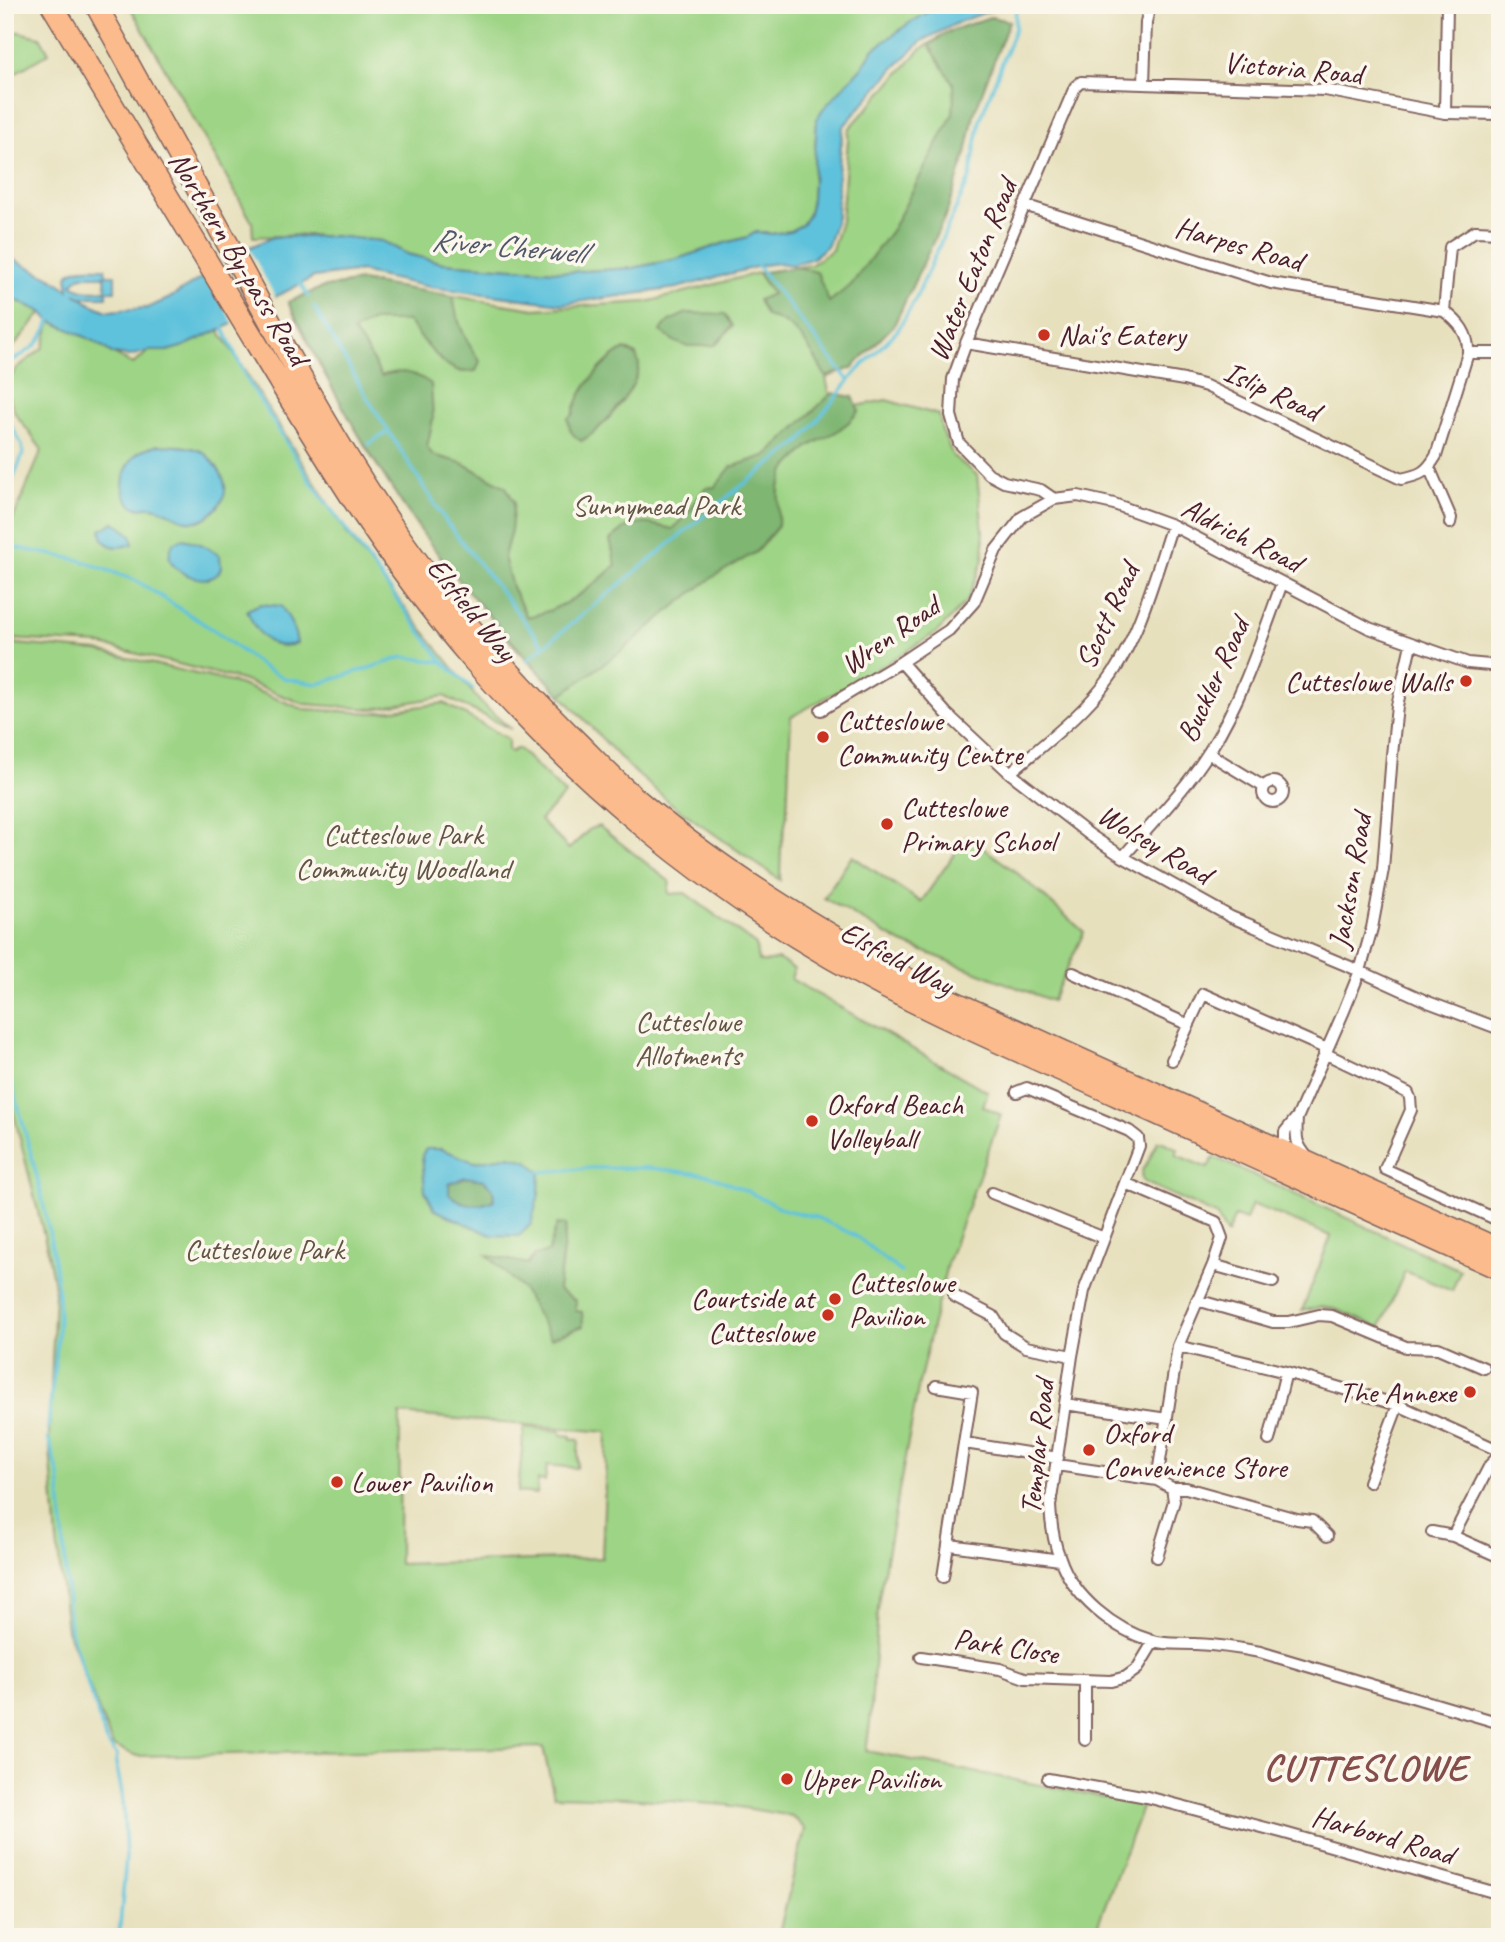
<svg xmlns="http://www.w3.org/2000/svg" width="1505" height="1942" font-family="Caveat,sans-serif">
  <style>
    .green { fill: #9ed485; stroke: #747a58; stroke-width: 2; fill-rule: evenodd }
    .forest { fill: #7eb672; stroke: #646a4e; stroke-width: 2 }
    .water { fill: #5ec2dc; stroke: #547084; stroke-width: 2; fill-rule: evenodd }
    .pier { fill: #e7e0bd }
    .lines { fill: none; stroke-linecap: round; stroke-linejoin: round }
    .stream { stroke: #5ec2dc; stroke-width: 3.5 }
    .street-casing { stroke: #81635e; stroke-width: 14 }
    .highway-casing { stroke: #81635e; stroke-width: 24 }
    .street { stroke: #fff; stroke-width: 10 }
    .highway { stroke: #fbbb8c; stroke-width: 21 }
    .poi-dot { fill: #c8321e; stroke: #fbf7ec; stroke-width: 2.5 }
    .labels { text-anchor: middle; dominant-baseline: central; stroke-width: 7; stroke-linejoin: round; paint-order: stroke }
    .street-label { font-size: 30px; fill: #4a1f2b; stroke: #fbf7ec }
    .poi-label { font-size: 30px; fill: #4a1f2b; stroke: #fbf7ec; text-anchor: start }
    .park-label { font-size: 30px; fill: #635546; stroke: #fbf7ec }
    .water-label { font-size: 32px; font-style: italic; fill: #515869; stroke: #fbf7ec }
    .district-label { font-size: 37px; font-weight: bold; letter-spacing: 2px; fill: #854e4b; stroke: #fbf7ec }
  </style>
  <rect width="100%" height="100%" fill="#fbf7ec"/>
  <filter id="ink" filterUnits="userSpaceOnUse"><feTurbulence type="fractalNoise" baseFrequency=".0143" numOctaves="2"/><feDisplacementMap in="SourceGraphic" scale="14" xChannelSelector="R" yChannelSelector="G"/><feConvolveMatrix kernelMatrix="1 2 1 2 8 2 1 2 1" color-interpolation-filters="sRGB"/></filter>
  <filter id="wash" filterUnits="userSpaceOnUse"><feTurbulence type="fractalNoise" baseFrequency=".00686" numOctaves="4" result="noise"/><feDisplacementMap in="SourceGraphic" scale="28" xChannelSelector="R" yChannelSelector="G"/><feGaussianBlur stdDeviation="1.57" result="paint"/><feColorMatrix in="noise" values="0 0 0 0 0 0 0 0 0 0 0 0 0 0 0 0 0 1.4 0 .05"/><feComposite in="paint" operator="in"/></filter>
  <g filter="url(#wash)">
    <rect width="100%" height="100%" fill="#e7e0bd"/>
    <path class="green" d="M129 5H941L908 24 873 50 863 66 817 119 812 199 809 214 802 225 790 231 771 234 756 232 748 237 725 243 677 259 633 268 568 272 443 263 407 254 382 241 307 235 253 237 252 222Z
      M990 17 1009 21 974 114 966 153 947 212 894 325 852 368 826 378 833 411 886 400 939 415 942 431 953 456 977 475 984 541 983 560 967 601 937 632 874 671 791 717 787 814 781 847 780 880 673 805 630 768 507 638 441 557 372 458 325 375 288 302 321 288 360 281 534 309 647 302 758 273 811 265 832 250 841 221 849 129 920 50 948 32Z
      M5 29 40 37 49 53 5 79Z
      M5 295 42 312 5 357Z
      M51 321 92 340 113 354 133 364 149 351H167L219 330 349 537 481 703 511 729 444 696 373 709 304 704 242 680 98 644 11 639 5 635V538L42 450 15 413 5 386 17 368 43 348Z
      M5 643 98 651 239 684 303 709 372 713 444 703 508 739V750L511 752 516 749H519L565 794 540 820 569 849 590 829 599 826 670 882 668 892 670 894 685 893 756 945C757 966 759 964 778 959L794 969 791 979 988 1092 983 1106 1001 1115 947 1264 919 1383 879 1597 870 1723 866 1751 1143 1805 1093 1937H778L805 1829 792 1816 727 1805 624 1798 554 1796 543 1747 137 1756 113 1746 67 1630 57 1542 49 1435 55 1292 47 1248 5 1078ZM400 1414 607 1432 602 1558 399 1564Z
      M967 836 1016 872 1084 932 1052 1001 902 943 824 898 852 856 921 902Z
      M1158 1141H1161L1178 1149 1176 1155 1208 1168 1214 1157 1460 1270 1452 1291 1405 1271 1380 1328 1335 1309 1320 1307 1302 1311 1331 1236 1252 1204 1246 1220 1235 1216 1227 1234 1216 1215 1144 1182 1141 1176 1143 1168 1146 1166Z
      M524 1427 561 1431V1435L571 1436V1439L579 1440 577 1468 547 1465 545 1481 538 1480 537 1494 518 1492Z"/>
    <path class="forest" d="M990 17 1009 21 974 114 966 153 947 212 894 325 852 368 826 377C811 351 798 322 766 316L758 300 772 294 758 273 798 267 817 272 829 302 851 285 893 228 953 114 954 85 929 45 948 32Z
      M360 281 453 296C456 321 465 341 480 361L476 371C471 371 464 373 459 371 440 365 420 337 408 321H373L353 331 368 352 381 376C400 369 415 372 431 384L433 419 427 447 433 455 462 463 506 487 514 502 511 530 504 557 512 587 527 617C563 610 590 589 616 565L610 540C634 518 643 522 673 529L685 517 705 488 715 487 731 467 767 455 832 393 853 397 859 411 849 422 836 432 809 446 785 470 779 488 778 526 756 552 713 577 671 609 624 649 561 695C520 651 479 606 441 558 381 480 332 391 288 302L321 288Z
      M687 313 725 314 733 326 715 345C687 347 682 349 660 331L669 321Z
      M625 349 636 355C637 359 639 362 639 366 637 389 601 431 581 441 571 435 569 429 568 418L573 415C577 391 604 360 625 349Z
      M465 1177 484 1180 493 1189 494 1200C477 1208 464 1206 449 1194V1183Z
      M557 1224 566 1225 558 1290 576 1301 575 1311 582 1312 583 1326 551 1338 523 1290 487 1255 528 1264 534 1256 548 1252Z"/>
    <path class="water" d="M941 5H1006L959 22 922 41 895 67 843 127 838 172 837 216 828 245 813 258 791 265 779 263 763 265 677 288 562 304 429 287 369 274 362 271 314 277 275 297 228 326 184 346 167 351H149L129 356 113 354 96 342 49 320 42 312 5 295V255L53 279 69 290 67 276C75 265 92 268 105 268L106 275H115V291H107V297H81L75 294 91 304 107 311 147 308 168 299 248 248 273 237 334 236 382 241 407 254 443 263 568 272 633 268 677 259 725 243 748 237 756 232 771 234 790 231 802 225 809 214 812 199 817 119 822 110 863 66 873 50 908 24ZM81 276H105L106 290C94 291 81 293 72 284Z
      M158 445C172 446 188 445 201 451 206 453 209 458 213 462 228 480 231 496 212 513 189 533 176 512 153 507 146 505 139 511 132 505 116 492 124 465 138 453 143 449 152 447 158 445Z
      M114 522 131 535 133 544C119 549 102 549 101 530Z
      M183 539C198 542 208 546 220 556 220 557 221 566 221 567 216 590 174 575 170 559 168 554 171 548 173 543Z
      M260 604 281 606C289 617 295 629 297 643 270 654 255 631 247 610Z
      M426 1149H441L474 1162 510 1156 527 1161 540 1172 539 1194 531 1224 519 1236 491 1235 435 1210 425 1191 422 1155ZM465 1177 484 1180 493 1189 494 1200C477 1208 464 1206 449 1194V1184Z"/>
    <path class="pier" d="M247 244 277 300 235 326 203 273 225 261Z"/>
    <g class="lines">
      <path class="stream" d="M758 266 849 381
        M300 283 308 296
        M314 307 368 399 447 523 544 646
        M223 327 245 376 311 482 443 662 473 689
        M5 365C32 348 38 350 51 319
        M5 414 22 445 23 454 5 499
        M369 444 389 431
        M17 548 80 560 137 581 215 631 263 667 286 679 318 684 404 657 443 662
        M527 660 731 494 801 441 857 371 898 330 914 302 970 177 980 120 1015 29 1016 5
        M5 1059C25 1133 49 1208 57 1284 63 1332 51 1381 48 1429
        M540 1172 592 1168H650L709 1175 749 1192 785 1210 816 1217 856 1236 901 1272
        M48 1438 59 1475 70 1630 107 1743 117 1755 116 1763 123 1799 126 1857 119 1937"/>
    </g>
  </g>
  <g filter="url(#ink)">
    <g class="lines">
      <defs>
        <path id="street" d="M1144 84 1146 22 1150 5
          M1445 113 1447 5
          M1500 114 1445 113 1325 90 1081 82 1075 87 966 343 953 379 951 415 959 443 989 474 1004 482 1041 490 1054 499 1078 496 1114 504 1172 525 1369 628 1468 663 1500 666
          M1024 205 1271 283 1444 311
          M1444 311 1450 247 1475 231 1500 232
          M1444 311C1459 322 1469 334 1468 353H1500
          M966 343 1184 380 1206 386 1401 479C1420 475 1426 473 1436 456L1468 353
          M1429 467 1451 518 1450 523
          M901 662 946 713 1010 773 1090 835 1123 857 1231 917 1360 971 1428 1002 1500 1029
          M821 710 901 662 949 630 974 602 996 550 1022 517 1054 499
          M1208 753 1264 787
          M1010 773C1043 744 1082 716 1108 680 1138 640 1156 573 1172 525
          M1263 792a10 10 0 1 1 20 0a10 10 0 1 1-20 0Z
          M1123 857C1152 823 1185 790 1209 752 1242 699 1261 641 1282 583
          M1073 973 1189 1025
          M1324 1053 1408 1093 1410 1098 1411 1110 1385 1169 1500 1221
          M1172 1060 1203 994 1327 1049
          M1017 1092 1027 1088 1129 1131 1138 1138 1139 1146 1084 1291 1072 1356 1050 1506C1051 1524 1053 1541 1060 1558 1073 1597 1114 1630 1153 1641 1166 1645 1182 1643 1196 1644 1218 1645 1239 1648 1260 1652L1500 1723
          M1297 1118C1296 1138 1295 1143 1308 1158
          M1285 1152V1132L1298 1116 1343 1013 1360 971 1372 928 1383 869 1392 755 1397 706 1411 644
          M992 1193 1104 1238
          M1213 1265 1273 1282
          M954 1296 993 1316 1004 1333 1026 1347 1072 1356
          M1197 1300 1273 1322H1289L1319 1315 1332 1316 1406 1347 1438 1348 1484 1368
          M1178 1346 1286 1372 1398 1405 1500 1451
          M936 1386 972 1392 943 1577
          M1065 1404 1167 1419
          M1269 1440 1286 1372
          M965 1443 1058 1458
          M1057 1465 1157 1480 1178 1346 1213 1265 1222 1238 1216 1222 1125 1183
          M1157 1480 1172 1488H1186L1297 1519 1312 1521 1327 1536
          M1369 1482 1398 1405
          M1432 1532 1453 1536 1500 1557
          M1453 1536 1490 1465 1500 1455
          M950 1545 1060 1560
          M1157 1557 1174 1501 1172 1488
          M921 1657 1000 1669 1025 1678 1111 1681 1126 1677 1137 1669 1154 1641
          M1085 1740V1681
          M1048 1779 1147 1797 1281 1832 1500 1894
          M1106 1934 1116 1937"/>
        <path id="highway" d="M52 5C120 116 186 227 253 338 320 449 387 561 472 659 573 776 697 880 831 958 923 1011 1022 1052 1118 1096 1246 1153 1373 1211 1500 1269
          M96 5C141 86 186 167 230 248 281 342 332 439 393 527 444 602 504 669 568 733 587 751 605 771 624 788 712 867 823 932 926 989L1500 1250"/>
      </defs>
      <use href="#street" class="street-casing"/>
      <use href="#highway" class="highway-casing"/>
      <use href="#street" class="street"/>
      <use href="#highway" class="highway"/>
    </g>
  </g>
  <g class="poi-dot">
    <circle cx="1044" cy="335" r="7"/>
    <circle cx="1466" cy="681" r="7"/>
    <circle cx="823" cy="737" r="7"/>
    <circle cx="887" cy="824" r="7"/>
    <circle cx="812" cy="1121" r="7"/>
    <circle cx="835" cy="1299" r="7"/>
    <circle cx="828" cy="1315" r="7"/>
    <circle cx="1470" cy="1392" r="7"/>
    <circle cx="1089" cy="1450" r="7"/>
    <circle cx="337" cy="1482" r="7"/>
    <circle cx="787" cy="1779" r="7"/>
  </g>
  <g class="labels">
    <g class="street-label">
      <text transform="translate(1293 68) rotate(5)">Victoria Road</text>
      <text transform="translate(1239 244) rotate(16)">Harpes Road</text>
      <text transform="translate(239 258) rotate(59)">Northern By-pass Road</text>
      <text transform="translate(972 270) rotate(-68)">Water Eaton Road</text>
      <text transform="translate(1272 391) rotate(25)">Islip Road</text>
      <text transform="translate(1242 535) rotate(27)">Aldrich Road</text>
      <text transform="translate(472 609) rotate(51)">Elsfield Way</text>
      <text transform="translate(1107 616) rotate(-65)">Scott Road</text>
      <text transform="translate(890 635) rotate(-35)">Wren Road</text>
      <text transform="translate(1213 680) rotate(-65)">Buckler Road</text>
      <text transform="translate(1155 844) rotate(31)">Wolsey Road</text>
      <text transform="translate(1350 881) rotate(-80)">Jackson Road</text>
      <text transform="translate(897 958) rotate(28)">Elsfield Way</text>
      <text transform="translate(1037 1447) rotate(-84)">Templar Road</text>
      <text transform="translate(1006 1646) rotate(9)">Park Close</text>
      <text transform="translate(1383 1835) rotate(16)">Harbord Road</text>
    </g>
    <g class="poi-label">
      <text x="1058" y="335">Nai's Eatery</text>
      <text x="1452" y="681" text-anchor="end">Cutteslowe Walls</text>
      <text x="837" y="720">Cutteslowe<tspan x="837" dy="34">Community Centre</tspan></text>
      <text x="901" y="807">Cutteslowe<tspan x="901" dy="34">Primary School</tspan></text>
      <text x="826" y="1104">Oxford Beach<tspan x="826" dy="34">Volleyball</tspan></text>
      <text x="849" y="1282">Cutteslowe<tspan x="849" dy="34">Pavilion</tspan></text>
      <text x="814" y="1298" text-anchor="end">Courtside at<tspan x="814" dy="34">Cutteslowe</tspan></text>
      <text x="1456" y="1392" text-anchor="end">The Annexe</text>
      <text x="1103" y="1433">Oxford<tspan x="1103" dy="34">Convenience Store</tspan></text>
      <text x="351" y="1482">Lower Pavilion</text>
      <text x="801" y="1779">Upper Pavilion</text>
    </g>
    <g class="park-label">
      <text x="656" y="505">Sunnymead Park</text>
      <text x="403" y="834">Cutteslowe Park<tspan x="403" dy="34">Community Woodland</tspan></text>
      <text x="688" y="1021">Cutteslowe<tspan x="688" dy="34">Allotments</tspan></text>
      <text x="264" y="1249">Cutteslowe Park</text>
    </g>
    <g class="water-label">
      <text transform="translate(508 246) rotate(5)">River Cherwell</text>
    </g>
    <g class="district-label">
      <text x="1366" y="1767">CUTTESLOWE</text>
    </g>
  </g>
  <rect width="1505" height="1942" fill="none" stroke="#fbf7ec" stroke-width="28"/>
</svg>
